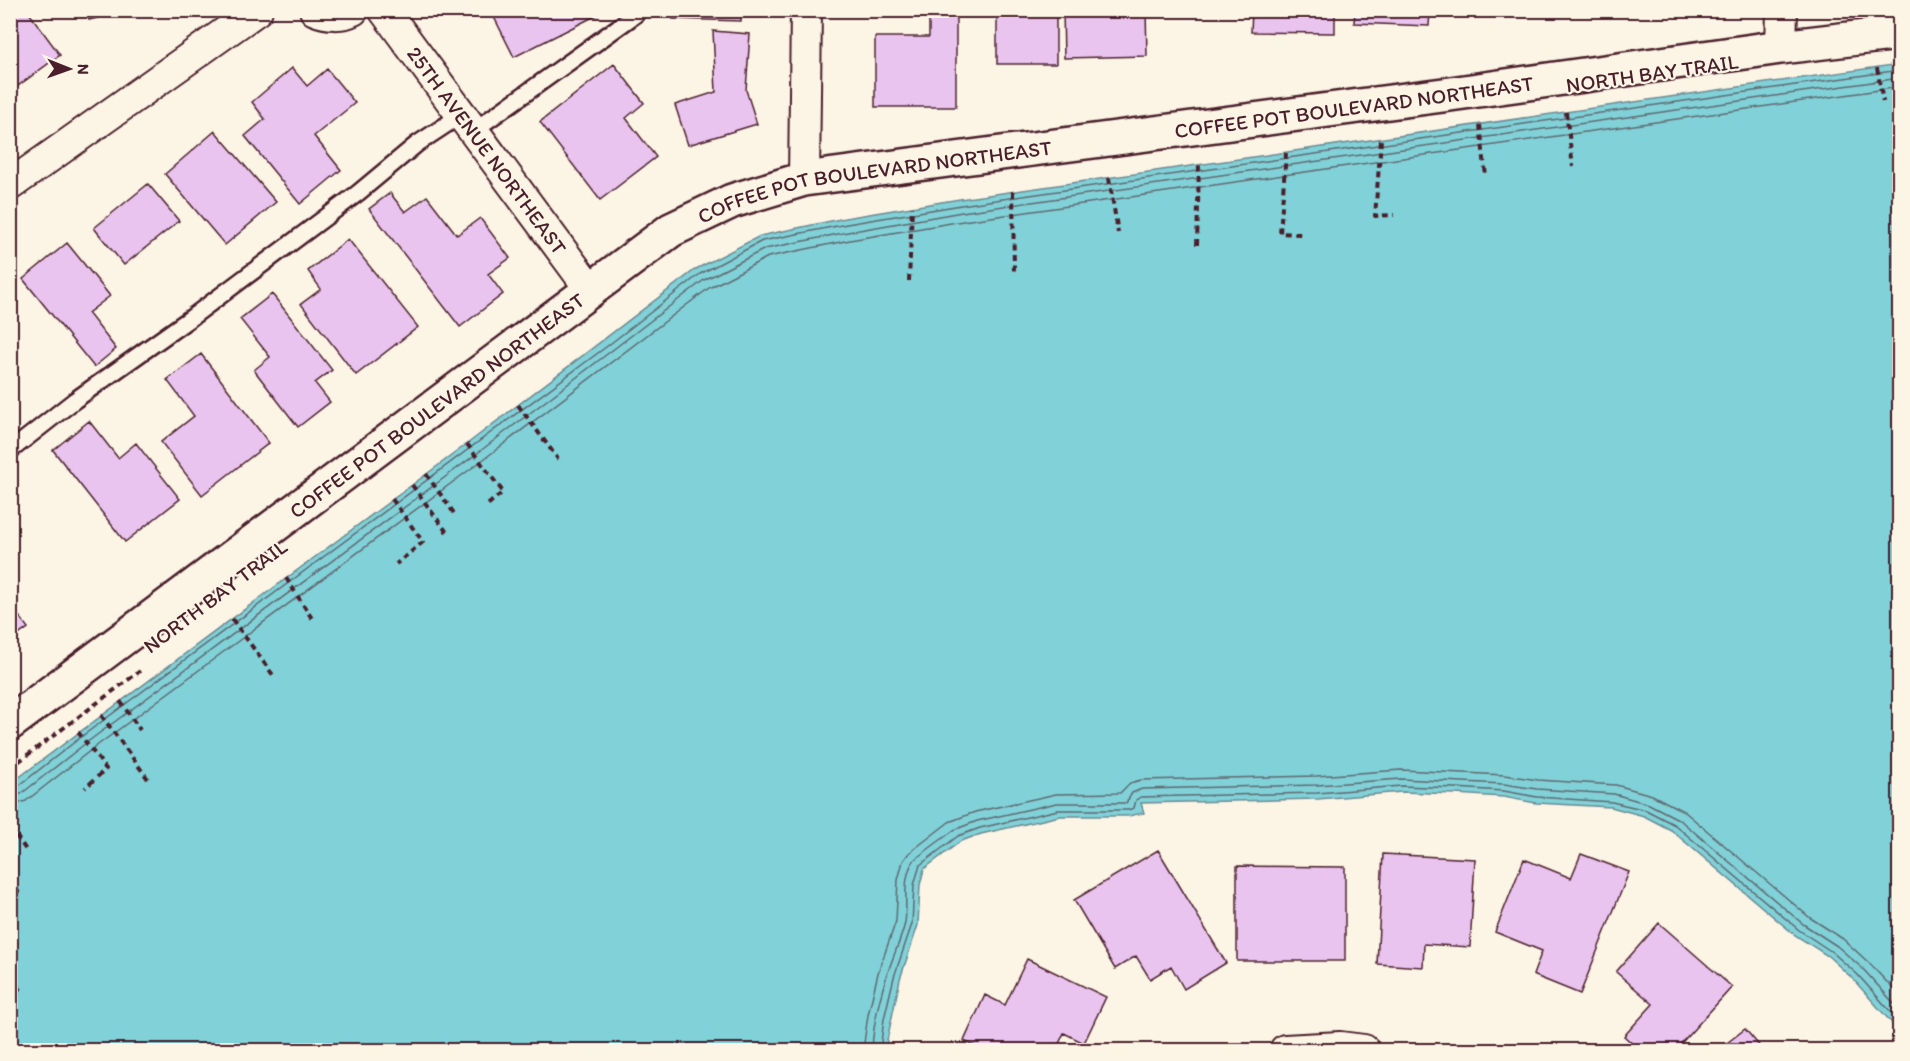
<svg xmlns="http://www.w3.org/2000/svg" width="1910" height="1061" font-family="Itim,sans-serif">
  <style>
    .water { fill: #80d2d8; stroke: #6a8a93; stroke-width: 1.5 }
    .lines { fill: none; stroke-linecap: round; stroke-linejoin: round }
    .shore { stroke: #606770; stroke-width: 1.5 }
    .building { fill: #e9c4ef; stroke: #4a1f2b; stroke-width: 1.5 }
    .service-casing { stroke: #4a1f2b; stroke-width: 20 }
    .minor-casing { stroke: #4a1f2b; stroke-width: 34 }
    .tertiary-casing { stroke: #4a1f2b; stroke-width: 38 }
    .path { stroke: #4a1f2b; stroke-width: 4; stroke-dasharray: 6 4.5; stroke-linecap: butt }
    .service { stroke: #fcf5e5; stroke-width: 15 }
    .minor { stroke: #fcf5e5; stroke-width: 30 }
    .tertiary { stroke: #fcf5e5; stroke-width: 33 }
    .labels { text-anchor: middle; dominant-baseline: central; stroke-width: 4.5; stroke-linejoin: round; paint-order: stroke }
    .street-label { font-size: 21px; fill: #4a1f2b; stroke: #fcf5e5 }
  </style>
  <rect width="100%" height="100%" fill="#fcf5e5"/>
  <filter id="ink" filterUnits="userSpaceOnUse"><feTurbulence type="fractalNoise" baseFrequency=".0167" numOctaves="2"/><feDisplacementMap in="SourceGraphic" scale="12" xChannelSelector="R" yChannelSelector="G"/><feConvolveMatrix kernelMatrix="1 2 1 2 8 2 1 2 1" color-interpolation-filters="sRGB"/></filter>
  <g filter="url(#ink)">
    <path class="water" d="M1899 64V1031L1852 978 1828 956 1795 935 1671 830 1644 816 1611 807 1536 803 1504 797 1455 794 1402 792 1318 799 1141 803 1144 813 1128 816H1060L981 834 961 841 924 869 920 885 918 925 900 979 885 1050H11L10 787 14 781 467 444 696 269 760 236 845 218 960 199Z"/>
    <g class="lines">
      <path class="shore" d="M10 789 16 788 81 737 606 347 700 274 762 241 847 224 961 205 1900 70
        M10 797 21 794 86 743 475 455 704 280 765 249 848 232 962 212 1900 78
        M10 806 26 801 91 750 480 462 709 288 768 257 850 240 963 221 1900 87
        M863 1050 868 1015 878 973 896 921 898 880 903 861 909 853 949 822 975 812 1056 794 1120 793 1130 783 1141 780 1316 776 1401 770 1505 775 1538 780 1616 785 1652 795 1685 812 1809 917 1843 939 1868 962 1900 996
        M872 1050C873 1025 880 996 888 972 893 956 901 940 905 923 908 903 901 877 915 859L954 830 977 821 1057 803H1126L1132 793 1142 789 1317 785 1401 779 1504 784 1537 789 1614 794 1649 804 1680 820 1803 924 1837 946 1862 968 1900 1010
        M880 1050 884 1019 894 977 912 924 914 885 920 865 958 836 980 828 1058 810H1128L1134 808 1136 800 1141 797 1317 793 1401 786 1455 788 1504 791 1537 797 1612 802 1646 810 1675 825 1799 930 1832 952 1857 974 1900 1022"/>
    </g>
    <path class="building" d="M21 10H27L60 55 11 91 10 18Z
      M87 10H130L89 20Z
      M497 10H607L514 57 492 13Z
      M674 10H741V21L673 19Z
      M929 10H956V107H875V37H929Z
      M997 10H1056V64H997Z
      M1063 10H1146L1147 56 1064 58Z
      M1252 10H1335V33L1251 32Z
      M1355 10H1430L1429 26 1354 23Z
      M713 31 750 34 746 90 757 124 688 145 675 105 716 92Z
      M614 64 644 103 626 118 656 157 600 200 540 122Z
      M292 68 307 86 327 69 355 103 314 136 341 170 300 204 245 136 265 119 252 102Z
      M215 131 276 202 225 245 165 174Z
      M148 184 179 221 124 265 94 228Z
      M390 193 405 212 427 196 457 235 480 218 510 258 488 274 503 294 460 327 369 209Z
      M348 239 418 327 356 375 301 304 321 289 308 271Z
      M67 243 110 296 88 313 116 349 94 367 23 279Z
      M272 294 332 370 315 383 330 402 298 427 254 370 270 357 240 319Z
      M201 354 269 443 202 495 161 442 194 416 167 380Z
      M89 421 118 458 136 443 180 499 125 542 53 450Z
      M10 604 28 628 10 641Z
      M1158 850 1226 963 1184 989 1171 966 1150 979 1136 956 1115 969 1074 900Z
      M1383 854 1475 859 1470 947 1424 944 1423 967 1377 964Z
      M1581 854 1629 872 1580 994 1533 975 1542 951 1495 932 1524 859 1571 878Z
      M1237 866 1345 867V961H1237Z
      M1659 923 1732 987 1675 1050H1639L1624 1036 1653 1004 1616 972Z
      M1027 959 1106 997 1084 1043 1064 1033 1056 1050H983L964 1041 985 995 1005 1005Z
      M1745 1029 1763 1050H1718Z"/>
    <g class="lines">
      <defs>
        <path id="service" d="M473 131 635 15 634 10
          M10 451 75 400 192 317 358 193 417 144 461 115"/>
        <g id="minor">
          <path d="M315 10C327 15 342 16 353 10"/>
          <path id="s1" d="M384 10 591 290"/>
          <path d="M1781 47 1782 10"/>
          <path d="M804 179 806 10"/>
          <path d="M10 185 257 10"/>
          <path d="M1285 1050 1340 1047 1364 1050"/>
        </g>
        <g id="tertiary">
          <path id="s2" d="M10 723 671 230 732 201 804 179 1443 95 1781 47 1900 33"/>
        </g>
      </defs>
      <use href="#service" class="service-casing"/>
      <use href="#minor" class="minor-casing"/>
      <use href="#tertiary" class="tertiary-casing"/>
      <path class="path" d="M1877 68 1883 102
        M1566 112 1573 167
        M1480 125 1486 176
        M1381 140 1375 216 1394 215
        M1286 153 1280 233 1302 234
        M1109 178 1118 233
        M1013 191 1014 272
        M1197 245 1199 165
        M909 281 912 207
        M518 405 558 459
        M467 444 503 492 485 507
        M426 474 456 516
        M412 485 449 535
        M392 499 423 542 396 564
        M286 578 313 620
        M232 619 273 675
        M120 701 140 730
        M101 715 148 779
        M78 732 106 769 85 788
        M10 768 140 671
        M10 827 26 850
        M10 882 19 893
        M10 978 21 990"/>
      <use href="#service" class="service"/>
      <use href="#minor" class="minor"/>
      <use href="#tertiary" class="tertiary"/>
    </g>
  </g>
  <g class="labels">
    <g class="street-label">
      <text transform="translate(1652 73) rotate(-8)">NORTH BAY TRAIL</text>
      <text stroke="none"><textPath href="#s2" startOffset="1522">COFFEE POT BOULEVARD NORTHEAST</textPath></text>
      <text stroke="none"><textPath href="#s1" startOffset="174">25TH AVENUE NORTHEAST</textPath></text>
      <text stroke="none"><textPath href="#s2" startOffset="1036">COFFEE POT BOULEVARD NORTHEAST</textPath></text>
      <text stroke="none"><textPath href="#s2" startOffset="532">COFFEE POT BOULEVARD NORTHEAST</textPath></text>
      <text transform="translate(215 596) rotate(-37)">NORTH BAY TRAIL</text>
    </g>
  </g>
  <rect width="1910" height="1061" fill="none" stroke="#fcf5e5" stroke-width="36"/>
  <rect x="18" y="18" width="1874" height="1025" fill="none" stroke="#4a1f2b" stroke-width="2" filter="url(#ink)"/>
  <g transform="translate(69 69) rotate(91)" stroke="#fcf5e5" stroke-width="4.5" paint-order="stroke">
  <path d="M0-4.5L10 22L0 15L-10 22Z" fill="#4a1f2b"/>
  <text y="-9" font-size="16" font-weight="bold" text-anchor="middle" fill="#4a1f2b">N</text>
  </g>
</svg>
